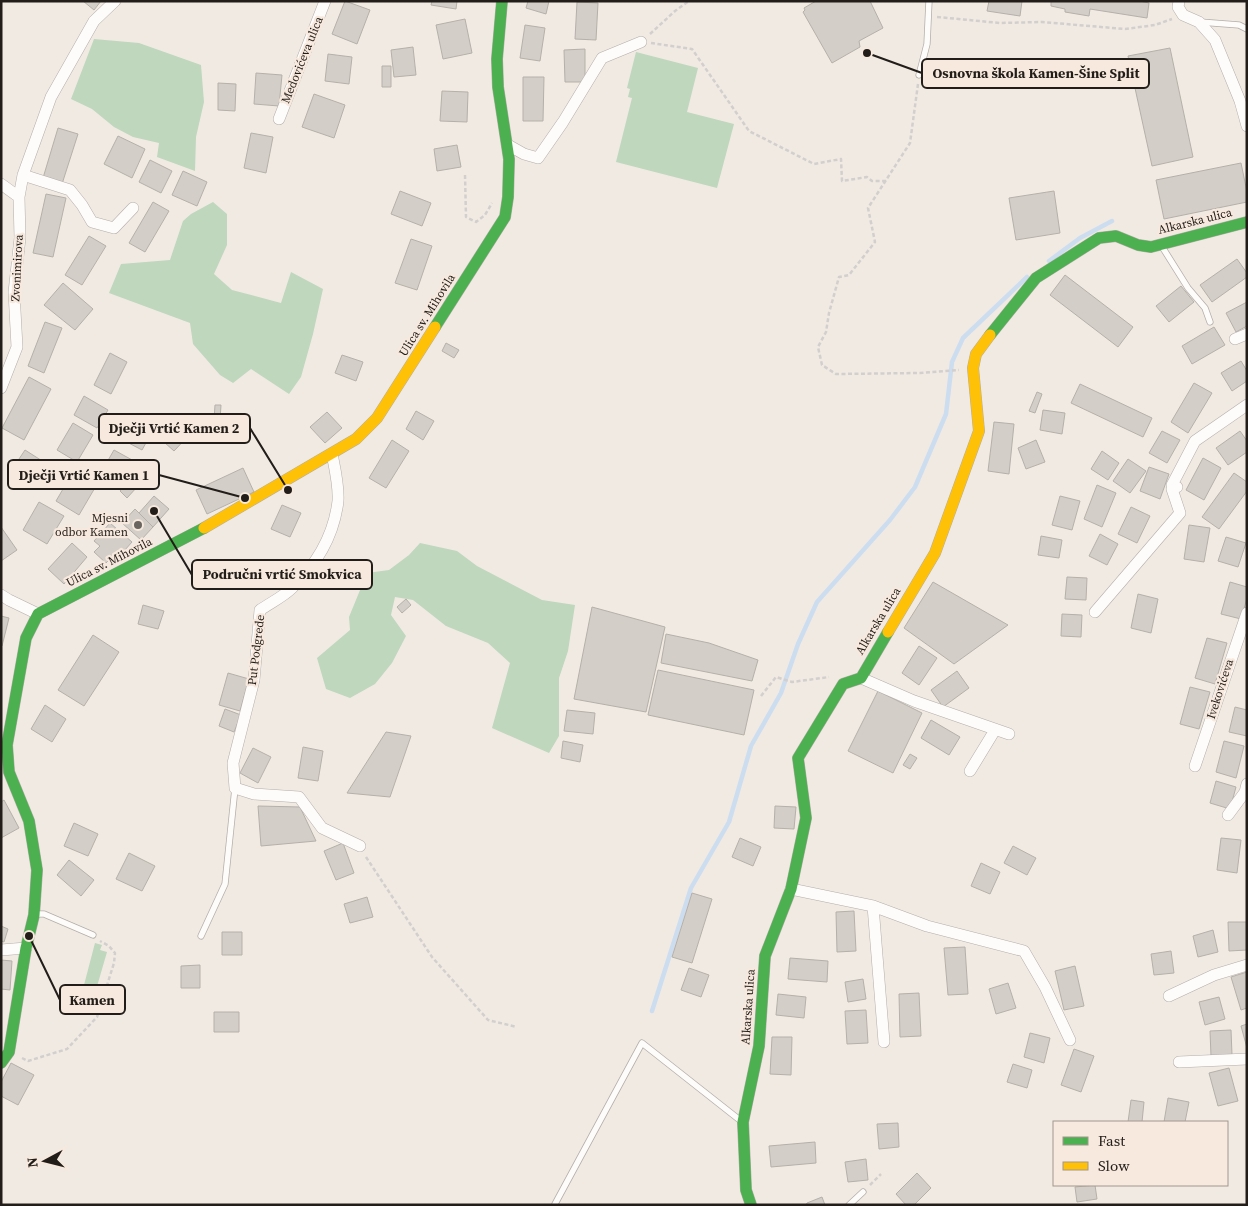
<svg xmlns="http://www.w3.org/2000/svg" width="1248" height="1206" font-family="'Source Serif 4',serif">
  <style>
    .green { fill: #bed7bd }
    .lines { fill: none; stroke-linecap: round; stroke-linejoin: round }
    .stream { stroke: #cdddf0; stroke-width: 4.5 }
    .building { fill: #d4cec9; stroke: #b6b0aa }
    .lane-casing { stroke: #b3aea8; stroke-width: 7 }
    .street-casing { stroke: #b3aea8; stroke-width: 12 }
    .fast-casing { stroke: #b3aea8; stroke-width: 12 }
    .slow-casing { stroke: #b3aea8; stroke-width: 12 }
    .path { stroke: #d2cfcd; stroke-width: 2.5; stroke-dasharray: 4 2.5; stroke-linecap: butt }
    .lane { stroke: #fdfcfb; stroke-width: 5.5 }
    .street { stroke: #fdfcfb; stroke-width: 11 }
    .fast { stroke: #4caf50; stroke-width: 11 }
    .slow { stroke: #ffc107; stroke-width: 11 }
    .poi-dot { fill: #6a6560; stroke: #f7e9dd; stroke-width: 2 }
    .labels { text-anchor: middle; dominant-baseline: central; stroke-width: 4.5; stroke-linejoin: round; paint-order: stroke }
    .street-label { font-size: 12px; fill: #221d19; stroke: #f7e9dd }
    .poi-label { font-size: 12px; fill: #221d19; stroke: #f7e9dd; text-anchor: end }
    .leader { fill: none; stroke: #221d19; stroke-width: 2 }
    .callout-dot { fill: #221d19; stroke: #f7e9dd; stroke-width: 2 }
    .callout { fill: #f7e9dd; stroke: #221d19; stroke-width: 2 }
    .callout-label { font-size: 14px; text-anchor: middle; font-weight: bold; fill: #221d19 }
  </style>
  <rect width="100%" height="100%" fill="#f1eae3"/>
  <path class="green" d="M94 39 139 43 201 65 204 102 196 137 195 171 157 157 159 143 133 137 114 127 92 109 71 99Z
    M636 52 698 68 687 112 734 124 717 188 616 162 632 98 628 97 630 89 627 88Z
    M213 202 227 214V245L214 274 232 290 281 303 291 272 323 289 313 334 301 377 289 394 251 369 233 383 220 375 193 344 190 323 109 293 121 264 170 260 183 221 191 214Z
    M420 543 457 551 477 566 542 600 575 605 568 651 559 678V736L549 753 492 728 510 663 488 643 446 626 413 600 395 597 391 615 406 636 392 663 375 684 350 698 326 689 317 658 350 630 349 617 367 573 389 570 409 555Z
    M95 943 102 945 100 950 107 952 91 1007 79 1004Z"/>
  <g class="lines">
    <path class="stream" d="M1049 261 1080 238 1112 221
      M652 1011 691 888 729 822 751 746 781 693 798 644 817 602 890 520 915 487 946 414 952 362 963 338 1027 277"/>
  </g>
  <path class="building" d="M83 1H101L94 10Z
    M345 1 370 10 357 44 332 34Z
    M432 1H457L456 9 431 5Z
    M528 1H549L546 14 526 8Z
    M816 1H870L883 28 859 41 860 47 832 63 803 12 805 10 804 8Z
    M989 1H1022L1020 16 987 11Z
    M1051 1H1140L1149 3 1147 18 1090 9 1089 16 1065 12V9L1051 6Z
    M577 2 598 3 596 40 575 39Z
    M465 19 472 53 443 59 436 25Z
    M525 25 545 28 540 61 520 58Z
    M413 47 416 75 394 77 391 50Z
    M1170 48 1193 157 1152 166 1128 56Z
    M585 49V82H565L564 50Z
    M328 54 352 57 349 84 325 81Z
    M382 66H391V87H382Z
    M256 73 282 75 279 106 254 104Z
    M523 77H544L543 121H523Z
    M218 83 236 84 235 111 218 110Z
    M442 91 468 92 467 122 440 121Z
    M314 94 345 105 334 138 302 127Z
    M58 128 78 134 62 184 43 178Z
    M251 133 273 137 266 173 244 168Z
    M118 136 145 149 132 178 104 164Z
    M457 145 461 167 437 171 434 149Z
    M150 160 172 171 161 193 139 182Z
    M1241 163 1247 192V202L1164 219 1156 180Z
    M183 171 207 182 197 206 172 195Z
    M400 191 431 203 422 226 391 214Z
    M1054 191 1060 233 1016 240 1009 198Z
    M46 194 66 198 53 257 33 253Z
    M153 202 169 211 145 252 129 243Z
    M89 236 106 246 82 285 65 275Z
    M411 239 432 246 417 290 395 283Z
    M1237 259 1247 273V277L1212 302 1200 285Z
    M1065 275 1133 327 1118 347 1050 295Z
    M63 283 93 309 75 330 44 305Z
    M1181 286 1194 302 1169 322 1156 306Z
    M1247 302V326L1236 332 1226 313Z
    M45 322 62 328 44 373 28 366Z
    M1214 327 1225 345 1192 364 1182 346Z
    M446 343 459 350 454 358 442 351Z
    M110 353 127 362 111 394 94 385Z
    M342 355 363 362 356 381 335 373Z
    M1241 361 1247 371V381L1232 391 1221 373Z
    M29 377 51 389 24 440 2 428Z
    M1194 383 1212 393 1188 433 1171 422Z
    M1080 384 1152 418 1143 437 1071 403Z
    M1037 392 1042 394 1035 413 1029 411Z
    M84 396 108 410 97 428 74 415Z
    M215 405H221L220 420H214Z
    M1043 410 1065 413 1062 434 1040 430Z
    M416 411 434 421 423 440 406 429Z
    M327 412 342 428 325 443 310 427Z
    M134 419 153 430 142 450 123 440Z
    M994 422 1014 424 1009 474 988 471Z
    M73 423 93 435 77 462 57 450Z
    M180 424 190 434 174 451 164 442Z
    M1162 431 1180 440 1167 463 1149 453Z
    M1240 431 1247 441V452L1228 465 1216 448Z
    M392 440 409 451 386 488 369 478Z
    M1036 440 1045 462 1026 469 1018 448Z
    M25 450 47 464 31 489 9 474Z
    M114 450 134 461 118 487 99 476Z
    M1102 451 1119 463 1108 480 1091 469Z
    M1203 458 1221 468 1204 500 1186 490Z
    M1128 459 1146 471 1130 493 1113 481Z
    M1149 467 1169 474 1160 499 1140 491Z
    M243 468 254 492 207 514 196 490Z
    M73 472 96 486 79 515 56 501Z
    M1234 473 1247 482V491L1219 529 1202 517Z
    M130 480 137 487 127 498 120 491Z
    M1097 485 1116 493 1102 527 1084 519Z
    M154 496 169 509 153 527 139 513Z
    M1060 496 1080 501 1072 530 1052 525Z
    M39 502 64 516 47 544 23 530Z
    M282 505 301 513 290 537 271 529Z
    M1131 507 1150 516 1137 543 1118 534Z
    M135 509 153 527 141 540 122 523Z
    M110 523 132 542 116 560 112 557 106 563 94 552 100 546 94 541Z
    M1189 525 1210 528 1204 562 1184 559Z
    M1 527 17 550 1 561Z
    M1100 534 1118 544 1107 565 1089 556Z
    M1041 536 1062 540 1059 558 1038 555Z
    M1226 537 1246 543 1238 567 1218 561Z
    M72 543 87 557 64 584 48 569Z
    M1067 577 1087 578 1086 600 1065 599Z
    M933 582 1008 625 954 664 904 628Z
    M1230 582 1247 587V598L1241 619 1221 614Z
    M1138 594 1158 599 1151 633 1131 628Z
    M406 599 411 605 402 613 397 607Z
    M143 605 164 611 158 629 138 624Z
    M592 607 665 627 646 712 574 699Z
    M1062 614 1082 615 1081 637 1061 636Z
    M1 616 9 618 2 646 1 645Z
    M666 634 709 643 758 660 752 681 661 663Z
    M93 635 119 652 84 706 58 690Z
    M1207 638 1227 643 1215 684 1195 678Z
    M919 646 937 658 919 685 902 673Z
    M658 670 754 690 744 735 648 715Z
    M957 671 969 688 943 707 931 690Z
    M228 673 249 679 240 711 219 705Z
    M1190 687 1210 692 1199 729 1180 724Z
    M878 691 922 713 893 773 848 751Z
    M45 705 66 719 52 742 31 729Z
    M1235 707 1247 710V736L1229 732Z
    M225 709 241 715 234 732 219 726Z
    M567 710 595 713 593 734 564 731Z
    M931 720 960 737 949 755 921 738Z
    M386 732 411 736 390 797 347 793Z
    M563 741 583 745 580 762 561 758Z
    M1224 741 1244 746 1236 778 1216 772Z
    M303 747 323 751 318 781 298 778Z
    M253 748 271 757 258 783 240 773Z
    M910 754 917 758 910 769 903 765Z
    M1216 781 1236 787 1230 809 1210 803Z
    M4 800 19 828 1 838V802Z
    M258 806 300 807 316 841 261 846Z
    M775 806 796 807 794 829 774 828Z
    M74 823 98 834 88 856 64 846Z
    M740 838 761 847 753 866 732 857Z
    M1221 838 1241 840 1237 873 1217 870Z
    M343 843 354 873 336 880 324 851Z
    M1013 846 1036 858 1027 875 1004 863Z
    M129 853 155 866 142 891 116 879Z
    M69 860 94 880 81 896 57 875Z
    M981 863 1000 872 990 894 971 886Z
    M692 893 712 899 692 963 672 957Z
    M367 897 373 917 350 923 344 904Z
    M854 911 856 951 837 952 836 912Z
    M1228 922H1247V950L1229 951Z
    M1 926 8 929 4 942 1 941Z
    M1213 930 1218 952 1198 957 1193 936Z
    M222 932H242V955H222Z
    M965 947 968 994 948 995 944 948Z
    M1171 951 1174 973 1154 975 1151 954Z
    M790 958 828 961 827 982 788 979Z
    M1 960 12 961 10 990 1 989Z
    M200 965V988H181V966Z
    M1075 966 1084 1006 1064 1010 1055 971Z
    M689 968 709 975 701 997 681 990Z
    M1247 972V1008L1241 1010 1231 977Z
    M863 979 866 999 848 1002 845 982Z
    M1008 983 1016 1008 996 1014 989 989Z
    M919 993 921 1036 900 1037 899 994Z
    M778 994 806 997 804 1018 776 1015Z
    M1219 997 1225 1019 1205 1025 1199 1002Z
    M866 1010 868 1043 847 1044 845 1011Z
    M214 1012H239V1032H214Z
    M1247 1024V1048L1241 1026Z
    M1231 1030 1232 1055 1211 1056 1210 1031Z
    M1030 1033 1050 1038 1044 1063 1024 1057Z
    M772 1037H792L791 1075 770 1074Z
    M1074 1049 1094 1056 1081 1092 1061 1085Z
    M11 1063 34 1075 18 1105 1 1096V1082Z
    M1013 1064 1032 1070 1027 1088 1007 1082Z
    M1229 1068 1238 1101 1218 1106 1209 1073Z
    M1168 1098 1189 1102 1185 1122H1164Z
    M1131 1100 1144 1102 1142 1122H1128Z
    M898 1123 899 1147 879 1149 877 1124Z
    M815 1142 816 1163 771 1167 769 1146Z
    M866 1159 868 1180 848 1182 845 1162Z
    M917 1173 931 1188 914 1205H906L896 1194Z
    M1095 1185 1097 1199 1077 1202 1075 1187Z
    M822 1197 825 1205H806L807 1203Z"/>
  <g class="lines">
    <defs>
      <path id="lane" d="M1200 22 1239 25 1247 29
        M919 75 927 44 929 1
        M1161 245 1188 288 1205 308 1210 322
        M36 914H44L93 935
        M201 936 225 884 235 788
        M555 1204 642 1043 741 1121
        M849 1205 863 1192"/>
      <path id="street" d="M1179 1 1178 7 1183 15 1199 22 1215 40 1240 101 1247 126
        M279 119 325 1
        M508 145 524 154 538 158 563 122 602 58 641 42
        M23 175 70 190 82 205 92 222 114 228 133 208
        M1 184 19 197
        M1235 339 1247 334
        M1 388 17 347 14 292 20 238 19 197 23 175 51 97 94 21 115 1
        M332 454C335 469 339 486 338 501 334 535 317 564 292 588 283 597 270 603 260 610L254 680 233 763 235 788 254 794 299 797 322 828 360 846
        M1 595 9 600 38 614
        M1095 612 1180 513 1172 489 1177 487 1172 485 1195 441 1247 405
        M861 678 914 701 1009 734
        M1195 766 1247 613
        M970 771 995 730
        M1228 815 1245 792 1247 784
        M791 889 873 906 927 926 1024 951 1045 987 1070 1040
        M873 906 884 1042
        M1 950 26 948
        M1169 996 1214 975 1247 965
        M1179 1062 1247 1059"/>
      <path id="fast" d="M435 327 505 217 508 197 509 159 498 87 497 59 502 1
        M990 335 1036 278 1099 238 1116 236 1138 245 1151 247 1247 222
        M1 1063 9 1052 26 948 34 915 37 870 29 821 9 772 7 745 26 638 38 614 204 528
        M751 1205 746 1190 743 1122 759 1046 765 956 791 889 806 818 798 758 843 684 861 678 888 632"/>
      <path id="slow" d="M204 528 356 439 377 418 435 327
        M888 632 935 553 979 431 973 368 976 354 990 335"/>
    </defs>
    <use href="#lane" class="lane-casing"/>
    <use href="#street" class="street-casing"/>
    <use href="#fast" class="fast-casing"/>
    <use href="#slow" class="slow-casing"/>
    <path class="path" d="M937 17 1000 23 1042 22 1125 29 1155 25 1172 19
      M650 34 675 11 689 1
      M651 43 692 49 749 131 814 164 841 159 842 181 867 177 872 181H886
      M918 84 910 143 868 208 875 242 849 275 839 277 829 313 826 332 818 347 822 365 836 374 920 373 959 370
      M465 175 466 217 476 222 485 215 492 203
      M761 696 776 677 792 682 829 677
      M366 857 432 957 488 1020 517 1027
      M22 1058 28 1061 67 1049 97 1017 114 963 115 953 109 946 100 941
      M870 1185 881 1174"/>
    <use href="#lane" class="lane"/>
    <use href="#street" class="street"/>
    <use href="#fast" class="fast"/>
    <use href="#slow" class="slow"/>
  </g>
  <circle class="poi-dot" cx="138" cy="525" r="5"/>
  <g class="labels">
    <g class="street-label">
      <text transform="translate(302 60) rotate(-68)">Medovićeva ulica</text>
      <text transform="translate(1195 221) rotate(-14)">Alkarska ulica</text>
      <text transform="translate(17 268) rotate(-87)">Zvonimirova</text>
      <text transform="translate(427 315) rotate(-58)">Ulica sv. Mihovila</text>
      <text transform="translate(109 562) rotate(-27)">Ulica sv. Mihovila</text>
      <text transform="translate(878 621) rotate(-59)">Alkarska ulica</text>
      <text transform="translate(256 650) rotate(-83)">Put Podgrede</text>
      <text transform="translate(1220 689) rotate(-72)">Ivekovićeva</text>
      <text transform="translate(748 1007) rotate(-86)">Alkarska ulica</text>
    </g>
    <g class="poi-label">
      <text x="128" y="518">Mjesni<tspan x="128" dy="14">odbor Kamen</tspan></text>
    </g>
  </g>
  <path class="leader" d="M867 53L922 73M288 490L250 428M245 498L159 475M154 511L192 575M29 936L60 1000"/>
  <g class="callout-dot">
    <circle cx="867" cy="53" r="5"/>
    <circle cx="288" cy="490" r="5"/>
    <circle cx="245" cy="498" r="5"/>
    <circle cx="154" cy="511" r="5"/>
    <circle cx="29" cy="936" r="5"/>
  </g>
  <g class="callout">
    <rect x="922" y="59" width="227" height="29" rx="5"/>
    <rect x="99" y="414" width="151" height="29" rx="5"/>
    <rect x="8" y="460" width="151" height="29" rx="5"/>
    <rect x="192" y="560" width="180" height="29" rx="5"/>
    <rect x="60" y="985" width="65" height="29" rx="5"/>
  </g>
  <g class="callout-label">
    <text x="1036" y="78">Osnovna škola Kamen-Šine Split</text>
    <text x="174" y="433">Dječji Vrtić Kamen 2</text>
    <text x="84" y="480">Dječji Vrtić Kamen 1</text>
    <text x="282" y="579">Područni vrtić Smokvica</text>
    <text x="92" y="1005">Kamen</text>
  </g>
  <rect width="1248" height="1206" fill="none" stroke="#221d19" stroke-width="5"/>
  <rect x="1053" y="1121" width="175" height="65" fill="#f7e9dd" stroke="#a2978f"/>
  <rect x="1063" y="1137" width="25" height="8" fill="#4caf50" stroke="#a2978f"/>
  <text x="1098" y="1146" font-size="15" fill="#221d19">Fast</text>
  <rect x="1063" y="1162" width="25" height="8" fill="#ffc107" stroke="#a2978f"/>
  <text x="1098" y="1171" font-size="15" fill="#221d19">Slow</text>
  <g transform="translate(45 1161) rotate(263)" stroke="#f7e9dd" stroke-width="4" paint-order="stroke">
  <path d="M0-4L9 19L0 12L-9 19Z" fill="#221d19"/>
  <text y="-8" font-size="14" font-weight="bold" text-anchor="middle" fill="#221d19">N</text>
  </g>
</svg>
